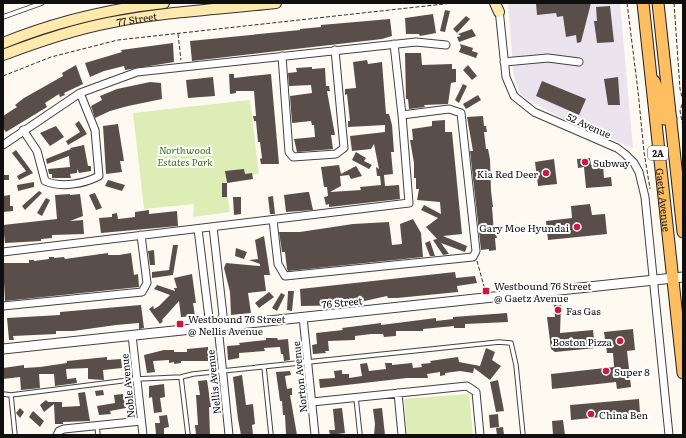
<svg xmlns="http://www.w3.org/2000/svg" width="686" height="438" font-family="Literata,serif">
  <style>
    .industrial { fill: #ebe3ee }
    .green { fill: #dceeb6 }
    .building { fill: #594e4a }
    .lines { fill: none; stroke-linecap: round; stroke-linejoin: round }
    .service-casing { stroke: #424242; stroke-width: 5.5 }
    .minor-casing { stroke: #424242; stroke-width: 9 }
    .tertiary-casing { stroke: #424242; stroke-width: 11 }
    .secondary-casing { stroke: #313131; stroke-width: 12 }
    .primary-casing { stroke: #202020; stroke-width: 13 }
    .path { stroke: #313131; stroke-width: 1; stroke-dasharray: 4 2; stroke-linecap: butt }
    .service { stroke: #fff; stroke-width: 3.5 }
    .minor { stroke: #fff; stroke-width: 7 }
    .tertiary { stroke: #fff; stroke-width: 9 }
    .secondary { stroke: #ffe9ac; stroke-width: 10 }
    .primary { stroke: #ffbf61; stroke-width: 11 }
    .poi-dot { fill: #cc1a3f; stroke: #fff; stroke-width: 1.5 }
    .labels { text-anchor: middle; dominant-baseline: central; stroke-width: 4; stroke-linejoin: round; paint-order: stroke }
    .shield { fill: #fff; stroke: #575757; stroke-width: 1 }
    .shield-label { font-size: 9px; font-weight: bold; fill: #0f0f0f }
    .street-label { font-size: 10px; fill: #0f0f0f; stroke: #fff }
    .park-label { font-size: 10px; font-style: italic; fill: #386d19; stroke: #fff }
    .poi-label { font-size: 10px; fill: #0f0f0f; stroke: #fff; text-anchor: start }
  </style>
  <rect width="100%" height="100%" fill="#fffaf1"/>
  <path class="industrial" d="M508 3H620L633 148 561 118 521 95 514 77Z"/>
  <path class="green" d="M250 100 259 174 225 178 230 212 193 217 194 204 144 209 133 113Z
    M469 394 473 435H407L404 399Z"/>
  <path class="building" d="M536 3H591L581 42 577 43 576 35 566 37 563 16 557 17 556 13 537 15Z
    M610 6 614 42 597 43 594 21H597L596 7Z
    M445 10 450 11 445 32 440 31Z
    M433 14 436 33 420 36 419 34H406L405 18Z
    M466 16 470 19 457 33 453 29Z
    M390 19 392 36 382 39 192 61 190 41 300 30V29L321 27V25Z
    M472 29 476 36 459 42 457 37 461 36 458 34Z
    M173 43 174 62 125 70 124 66 104 71 90 77 85 63 122 52 121 50Z
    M460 44 473 48 472 51 478 53 476 58 459 52 461 47Z
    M405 53H421L422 65 452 64V69H456V82L451 83 448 104 424 105 425 107 409 109 408 99H406Z
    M367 60 368 64 382 62 386 114H389L392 125 394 152H391L393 174 384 175 385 186 399 185 400 199 329 207V204L326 205 324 197 328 196 327 187H324L321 167 339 165 341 174 356 166 362 176 351 179 349 175 340 176 341 186 330 192 361 190 360 187 381 185 380 176H377L376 167 379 169 374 144 371 149 352 151 350 136 385 132V125L348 127V121H350L347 94 345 95V89L356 88 353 62Z
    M76 65 83 84 64 93 65 95 60 97 59 94 45 103 47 107 6 132 3 128V116L17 107 15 105 24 98 63 76 62 73Z
    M468 65 477 76 472 80 463 70Z
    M312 67V69L325 68 326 86H329L330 91H327L335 135H331L333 149 297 152 294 139 315 137 314 125H312L311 121 292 123 290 96 312 93 311 85 289 86 288 73 297 72 296 68Z
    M229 74H234V78L271 74 279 164H261L260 159 262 158 260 142H258L256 121H254L253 116H256L254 91H236V93L230 94Z
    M213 77 215 96 188 98 186 80Z
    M618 77 620 105H608L604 79Z
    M542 81 586 99 579 115 536 96Z
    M150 82 161 83 162 99 128 106 110 111 95 118 91 106 102 100 100 96 117 89Z
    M463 84 467 86 459 103 455 100Z
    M478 95 481 100 466 109 463 104Z
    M483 116 484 126H486L487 132H484L486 149H488L490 159 491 191 493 207H492L494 233H496L497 238H495L496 250 489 251V249L481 250 470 151H473L467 117Z
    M445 120V132H452L462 234 443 236 467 246 465 252 441 243 449 254 443 255 433 240 437 239 426 227 438 218 421 210 424 205 441 214 440 202 417 200 419 189H416V178H414V163L410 140H413L412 129 432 126V121Z
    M79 121 87 134 68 145 66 141 80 132 75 124Z
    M118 124 124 161H120L122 172 106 174 103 126Z
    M56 126 64 137 50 146 40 133Z
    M84 145 88 166H91V171L79 173 77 169V173L70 174 71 178H52V174H49L48 169 70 167 69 156 47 164 46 159 71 149 70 148Z
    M16 150 33 173 19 180 17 176 26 171 12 153Z
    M356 152 366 158 364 161 372 165 369 169 352 160Z
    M590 158 591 165 603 164 604 178 611 177 612 186 586 188 584 167 578 168 577 159Z
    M554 159 557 184 538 186 535 162Z
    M244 169 245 174 252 173 253 179 227 183V197H222V183H227L225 171Z
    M3 175H9V180H3Z
    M108 180 125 185 122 191 105 186Z
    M34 182V187L18 191 17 185Z
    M39 191 42 193 25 210 22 206Z
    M307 192H309L313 210 286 212 284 195Z
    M95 193 102 208 96 210 89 195Z
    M70 194V195L80 194 83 216 70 221 83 220 84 234 52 235V238L41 239V241L5 243 3 225 57 219 55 195Z
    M10 195V206H13V211L3 212V196Z
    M273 196 275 214H270L268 197Z
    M233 197H241V214L234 215Z
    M46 198 50 200 42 216 37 213Z
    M590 204 592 215 605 214 607 234 548 240 546 221 572 218 571 206Z
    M149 210V214L177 211 178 226 101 233 99 218 112 217V214L117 213 118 219 135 217V212Z
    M413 219 421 233 423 257 288 271 287 269 285 252H282L279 232H300L353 224 389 222 392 245 402 244 400 224Z
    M264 236 270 275H264L266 291 248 293 251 313 231 315 230 292 224 268 226 263 260 266V264L249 260 258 259 255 240Z
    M430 241 435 256H430L425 243Z
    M173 245H178L173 275 152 278V272L169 270Z
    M236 248 247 252 244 259 235 256Z
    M154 250 155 265H150L148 251Z
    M108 253V255H119L131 253 134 275 138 274 139 287 5 301 3 263H29V260H34V261L49 259V257H54V258L64 257 65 259Z
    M455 272 456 278 475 276 477 283 457 286 458 292 397 298H388L387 296 360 302 361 305 301 306 300 289Z
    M192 274 196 303H193L195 316 181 317 179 301 162 320 163 321 160 324 149 309 153 306 154 309 159 306 170 295 154 289 157 285 175 291 174 288H177L174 278Z
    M288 291H294L292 311 287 310Z
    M269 292 274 297 259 308 255 303Z
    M281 293 285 295 277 311 272 308Z
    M141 305 144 328 139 329V323L116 325 73 331H56V334L13 336 14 340H9L7 318 60 315V312Z
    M554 305H561L560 333 593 330 595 348 555 352 551 349 547 317H555Z
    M507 313 508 322 465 324V328H454V326L423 329V331H396V336L384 337 383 334H371L355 336V340L328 341 329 351H325L326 353 313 354 312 345 317 344 316 333 343 330 342 328 381 323V325L436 318V321L453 319V317Z
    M633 329 635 350 627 351 631 387 617 389 616 382 552 389 551 374 614 367 613 353H607L604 332Z
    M266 338H277L278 340 288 339 290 360 284 361 283 354H281L280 347 264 348 265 351 239 353V358L228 360 227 346 240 345 239 343 266 340Z
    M208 347 209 361H181V363L174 364V362L169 363V360L153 361 155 372 147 373 144 355 164 350H174V352H187V349Z
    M486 348 495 352 492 360 501 366 490 380 474 368 473 373 460 371 445 373V375L440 376V372L427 374 428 378H407L320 388 319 379 335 378 334 371 342 370V374H349V378L362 376 360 364 367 363 369 371 386 369 385 363H392V365L412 363 413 368 422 367 421 364 431 363 430 361 458 357 459 362 480 366Z
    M107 357V360L121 359 122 368 103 370 104 380 88 379V368L66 369 67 379 76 378 77 383 55 386 54 374H39L40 388 21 390 20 377 3 379V368L24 365V368L40 367 67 363V361Z
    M290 371 291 375 285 376 287 389 292 388V395H290L297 435H286L285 415H283L282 401H280L276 372Z
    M242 375 246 405 253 404 255 424 252 425 253 435H241L238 419 233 377Z
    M207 380 211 407H209L210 435H196L195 425H198L196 395H200L198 381Z
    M498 380 504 411 496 412 490 382Z
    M164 384 165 397 160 398 162 412 154 413 152 397 149 398V386Z
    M103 390 104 395 96 396 95 391Z
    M85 392 90 421 63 422V424H55L54 404 44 412 40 405 46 400 48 402H62V407L80 406 78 393Z
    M123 394 126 408 110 411 111 414 99 415 97 406 115 403 114 395Z
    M639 399 640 413 571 420 570 405Z
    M20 408 24 412 20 418 16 413Z
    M342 408 345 433 330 435 329 430H335L333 409Z
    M382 408 385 435H374L375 424 373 409Z
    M33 411 44 421 40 427 29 417Z
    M498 414 499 427 490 428 489 415Z
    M167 415 169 427 164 428V435H156L155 423H160L159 416Z
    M563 420 565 435H553L552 421Z
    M503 427 504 435H497L496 428Z"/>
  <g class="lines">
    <defs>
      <path id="service" d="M3 17 42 3
        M264 367 271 435
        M181 377 188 435
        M3 394 11 395 137 379 181 377 193 374 499 342 511 343 516 365 523 435
        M11 395 15 435
        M356 398 360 435
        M97 425 98 435"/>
      <path id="minor" d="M499 9 506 77 514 96 534 112 617 148 625 154 634 163 639 172 645 197 669 435
        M282 56 289 152 293 157 336 154 344 148 335 50
        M504 62 548 58 579 62
        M23 130 37 151 45 181C61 188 84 184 99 176L95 130 80 93
        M3 145 80 93 137 72 416 42 446 45
        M273 220 278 264 285 276 473 257 476 251 461 113 449 109 402 115
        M213 227 223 315 218 326
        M198 229 209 318 218 326
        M3 252 409 203 402 115 394 44
        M3 306 142 292 147 283 141 235
        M303 317 315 435
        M218 326 229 435
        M132 335 143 435
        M398 393 402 435
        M312 402 467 386 476 392 480 435
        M57 435 59 431 64 429 141 421"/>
      <path id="tertiary" d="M3 349 683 277"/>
      <g id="secondary">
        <path d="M495 3 499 12"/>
        <path d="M3 43C55 22 108 9 164 3"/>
        <path id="s1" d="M3 55C37 42 72 30 108 23 163 12 220 9 276 3"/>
      </g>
      <g id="primary">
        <path id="s2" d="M643 3 683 373"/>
        <path d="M658 3 683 232"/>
        <path d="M654 81 660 95 662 114 664 119H671"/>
      </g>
    </defs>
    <use href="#service" class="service-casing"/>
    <use href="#minor" class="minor-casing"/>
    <use href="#tertiary" class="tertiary-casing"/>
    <use href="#secondary" class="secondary-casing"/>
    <use href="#primary" class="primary-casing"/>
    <path class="path" d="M627 3 638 91 644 152 650 189
      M674 3 680 89 683 101 680 111 683 127
      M178 34 181 60
      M3 76 51 57 118 40 453 3
      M477 261 485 290"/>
    <use href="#service" class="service"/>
    <use href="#minor" class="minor"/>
    <use href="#tertiary" class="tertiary"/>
    <use href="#secondary" class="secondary"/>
    <use href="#primary" class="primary"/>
  </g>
  <g class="poi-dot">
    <circle cx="585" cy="162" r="4"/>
    <circle cx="546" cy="173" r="4"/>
    <circle cx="577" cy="227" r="4"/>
    <rect x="482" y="287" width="8" height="8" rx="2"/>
    <circle cx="558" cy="310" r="4"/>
    <rect x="176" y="320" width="8" height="8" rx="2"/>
    <circle cx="620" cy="341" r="4"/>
    <circle cx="606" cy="371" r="4"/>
    <circle cx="591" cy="414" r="4"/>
  </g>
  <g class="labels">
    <rect class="shield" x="648" y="146" width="20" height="14" rx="3"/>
    <g class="shield-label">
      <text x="658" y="153">2A</text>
    </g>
    <g class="street-label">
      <text stroke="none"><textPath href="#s1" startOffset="139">77 Street</textPath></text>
      <text transform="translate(589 125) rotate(24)">52 Avenue</text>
      <text stroke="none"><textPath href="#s2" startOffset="198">Gaetz Avenue</textPath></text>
      <text transform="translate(342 302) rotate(-6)">76 Street</text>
      <text transform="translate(299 377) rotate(-96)">Norton Avenue</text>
      <text transform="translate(213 382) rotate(-96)">Nellis Avenue</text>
      <text transform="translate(127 386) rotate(-96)">Noble Avenue</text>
    </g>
    <g class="park-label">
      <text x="185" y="149">Northwood<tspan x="185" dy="12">Estates Park</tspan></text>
    </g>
    <g class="poi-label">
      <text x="593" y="162">Subway</text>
      <text x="538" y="173" text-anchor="end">Kia Red Deer</text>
      <text x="569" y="227" text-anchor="end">Gary Moe Hyundai</text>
      <text x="494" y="285">Westbound 76 Street<tspan x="494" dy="12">@ Gaetz Avenue</tspan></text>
      <text x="566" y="310">Fas Gas</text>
      <text x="188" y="318">Westbound 76 Street<tspan x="188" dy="12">@ Nellis Avenue</tspan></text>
      <text x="612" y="341" text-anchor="end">Boston Pizza</text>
      <text x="614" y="371">Super 8</text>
      <text x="599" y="414">China Ben</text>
    </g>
  </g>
  <rect width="686" height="438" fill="none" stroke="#0f0f0f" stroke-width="8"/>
</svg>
